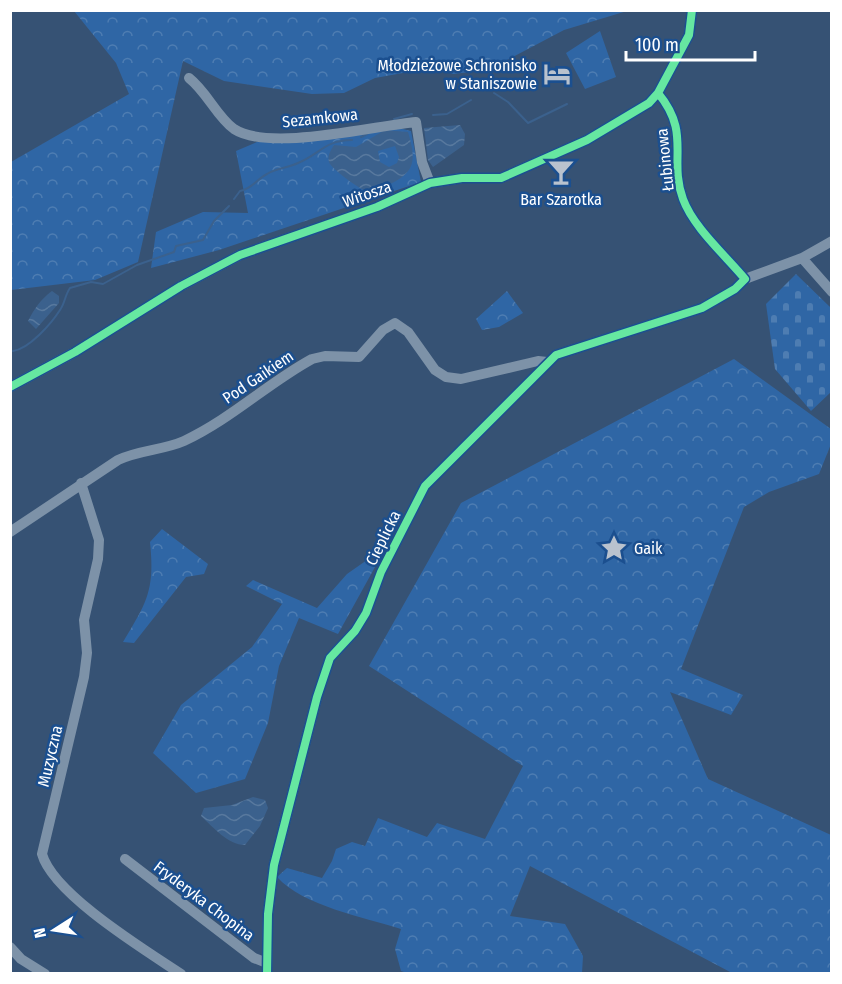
<svg xmlns="http://www.w3.org/2000/svg" width="842" height="984" font-family="'Fira Sans Condensed',sans-serif">
  <style>
    .forest { fill: url(#forest-crowns) }
    .cemetery { fill: url(#cemetery-stones) }
    .water { fill: url(#water-waves); fill-rule: evenodd }
    .lines { fill: none; stroke-linecap: round; stroke-linejoin: round }
    .stream { stroke: #3b618d; stroke-width: 2 }
    .minor { stroke: #7d92a8; stroke-width: 10 }
    .cycleway-casing { stroke: #1b4f8f; stroke-width: 11 }
    .cycleway { stroke: #66e7a1; stroke-width: 8 }
    .labels { text-anchor: middle; dominant-baseline: central; stroke-width: 5; stroke-linejoin: round; paint-order: stroke }
    .poi-label { font-size: 16px; fill: #fff; stroke: #1b4f8f; text-anchor: end }
    .street-label { font-size: 16px; fill: #fff; stroke: #1b4f8f }
  </style>
  <defs>
    <pattern id="forest-crowns" width="20" height="18" patternUnits="userSpaceOnUse" patternTransform="scale(1.5)"><rect width="20" height="18" fill="#2f66a5"/><path d="M2 6a3 3 0 1 1 6 0M12 15a3 3 0 1 1 6 0" fill="none" stroke="#4e7db2"/></pattern>
    <pattern id="cemetery-stones" width="16" height="16" patternUnits="userSpaceOnUse" patternTransform="scale(1.5)"><rect width="16" height="16" fill="#2f66a5"/><path d="M2 7V4a2 2 0 0 1 4 0v3zM10 15v-3a2 2 0 0 1 4 0v3z" fill="#4e7db2"/></pattern>
    <pattern id="water-waves" width="16" height="10" patternUnits="userSpaceOnUse" patternTransform="scale(1.5)"><rect width="16" height="10" fill="#3b618d"/><path d="M0 5q4-4 8 0t8 0" fill="none" stroke="#58799e"/></pattern>
  </defs>
  <rect width="100%" height="100%" fill="#365274"/>
  <path class="forest" d="M74 11H627L564 30 488 70 453 74 436 67 375 78 344 93 312 94 224 81 183 61 138 262 95 280 11 290V162L129 94 116 63Z
    M600 31 616 77 585 89 566 53Z
    M399 128 411 131 421 182 219 250 151 268 156 232 203 212 248 213 236 151 257 142 328 139Z
    M507 291 523 313 499 327 482 330 476 319Z
    M734 359 831 429V444L819 474 769 492 744 507 681 669 743 695 731 715 670 692 708 779 831 835V973H732L530 866 510 916 565 924 583 956 582 973H407L401 971 395 949 401 929C364 917 303 906 277 877L287 868 322 878 332 861 336 849 352 842 365 846 378 818 427 837 437 823 485 839 523 766 369 666 461 503Z
    M162 529 208 564 204 574 186 577 134 643 123 642C147 602 155 590 150 542Z
    M367 560 375 567 338 634 299 618 279 666 268 723 245 779 196 793 153 753 181 705 252 647 282 604 246 586 253 580 317 608 347 574Z"/>
  <path class="cemetery" d="M796 274 831 308V392L811 411 775 369 766 304Z"/>
  <path class="water" d="M460 125 465 134 464 145 433 167 428 160 424 128Z
    M385 130 408 132C417 162 415 173 386 186 380 189 375 193 369 192 362 191 331 169 329 162 327 156 331 150 334 145L356 147ZM395 146 399 157 397 163 389 167 380 162 378 151Z
    M52 291 59 296V303L36 329 28 321C35 308 40 300 52 291Z
    M253 797 265 800 268 808 260 826 245 845C228 845 213 827 201 816L204 808 232 805Z"/>
  <g class="lines">
    <path class="stream" d="M494 93 508 102 528 123 567 104
      M433 115 447 114 471 100
      M394 119 412 114
      M361 137 367 134
      M234 199 240 191C252 189 257 179 267 174 276 168 288 168 298 163 320 154 325 140 352 140
      M13 351C29 349 51 324 60 310 65 303 65 295 70 288L91 282 103 284 137 265 174 252 176 246 203 240 214 221 229 206"/>
    <path class="minor" d="M189 78C207 92 217 117 234 129 269 152 373 126 416 122L422 162 430 183
      M658 93C692 134 668 159 683 199 693 227 726 256 745 279
      M802 258 832 292
      M10 387 75 352 181 286 240 255 377 207 430 183 462 178H501L587 140 649 103 658 93 689 35 692 10
      M81 483 99 540 98 559 84 620 87 653 84 677 42 854C53 894 145 950 181 974
      M10 532 118 460C139 450 164 450 184 441 231 419 268 383 312 359L325 356 359 357 383 330 395 323 408 332 435 370 446 377 461 379 538 361 547 362
      M125 859 254 958 267 963
      M10 947 21 959 45 974
      M267 974 268 914 274 865 317 697 330 658 355 631 366 613 381 572 425 486 556 355 702 308 735 289 745 279 802 258 832 241"/>
    <defs>
      <path id="cycleway" d="M10 387 75 352 181 286 240 255 377 207 430 183 462 178H501L587 140 649 103 658 93 689 35 692 10
        M267 974 268 914 274 865 317 697 330 658 355 631 366 613 381 572 425 486 556 355 702 308 735 289 745 279C726 256 693 227 683 199 668 159 692 134 658 93"/>
    </defs>
    <use href="#cycleway" class="cycleway-casing"/>
    <use href="#cycleway" class="cycleway"/>
  </g>
  <defs>
    <symbol id="hotel-bare" viewBox="-9 -9 18 18"><path d="M-6-4.5h1.5V1H6V5H4.5V3h-9V5H-6ZM-4 0a1.8 1.8 0 1 1 3.6 0ZM.5 0V-2.5h3Q6-2.5 6 0Z" fill="#b9c2ce" stroke="#1b4f8f" stroke-width="2.5" paint-order="stroke"/></symbol>
    <symbol id="bar-bare" viewBox="-9 -9 18 18"><path d="M-6-5H6L.8 .8V4.5H3.5V6h-7V4.5H-.8V.8Z" fill="#b9c2ce" stroke="#1b4f8f" stroke-width="2.5" paint-order="stroke"/></symbol>
    <symbol id="sight-bare" viewBox="-9 -9 18 18"><path d="M0-6L1.8-2.2L6-1.7L2.9 1.2L3.7 5.4L0 3.3L-3.7 5.4L-2.9 1.2L-6-1.7L-1.8-2.2Z" fill="#b9c2ce" stroke="#1b4f8f" stroke-width="2.5" paint-order="stroke"/></symbol>
  </defs>
  <g fill-rule="evenodd">
    <use href="#hotel-bare" x="538" y="55" width="38" height="38"/>
    <use href="#bar-bare" x="542" y="153" width="38" height="38"/>
    <use href="#sight-bare" x="595" y="529" width="38" height="38"/>
  </g>
  <g class="labels">
    <g class="poi-label">
      <text x="537" y="65">Młodzieżowe Schronisko<tspan x="537" dy="18">w Staniszowie</tspan></text>
      <text x="561" y="199" text-anchor="middle">Bar Szarotka</text>
      <text x="634" y="548" text-anchor="start">Gaik</text>
    </g>
    <g class="street-label">
      <text transform="translate(320 118) rotate(-6)">Sezamkowa</text>
      <text transform="translate(665 160) rotate(-96)">Łubinowa</text>
      <text transform="translate(367 194) rotate(-19)">Witosza</text>
      <text transform="translate(258 377) rotate(-34)">Pod Gaikiem</text>
      <text transform="translate(383 538) rotate(-64)">Cieplicka</text>
      <text transform="translate(50 756) rotate(-77)">Muzyczna</text>
      <text transform="translate(204 901) rotate(37)">Fryderyka Chopina</text>
    </g>
  </g>
  <rect width="842" height="984" fill="none" stroke="#ffffff" stroke-width="24"/>
  <g transform="translate(54 930) rotate(258)" stroke="#1b4f8f" stroke-width="4.5" paint-order="stroke">
  <path d="M0-4.5L10 22L0 15L-10 22Z" fill="#ffffff"/>
  <text y="-9" font-size="16" font-weight="bold" text-anchor="middle" fill="#ffffff">N</text>
  </g>
  <path d="M626 51v9h129v-9" fill="none" stroke="#ffffff" stroke-width="3"/>
  <text x="635" y="51" font-size="18" fill="#ffffff" stroke="#1b4f8f" stroke-width="4.5" paint-order="stroke">100 m</text>
</svg>
